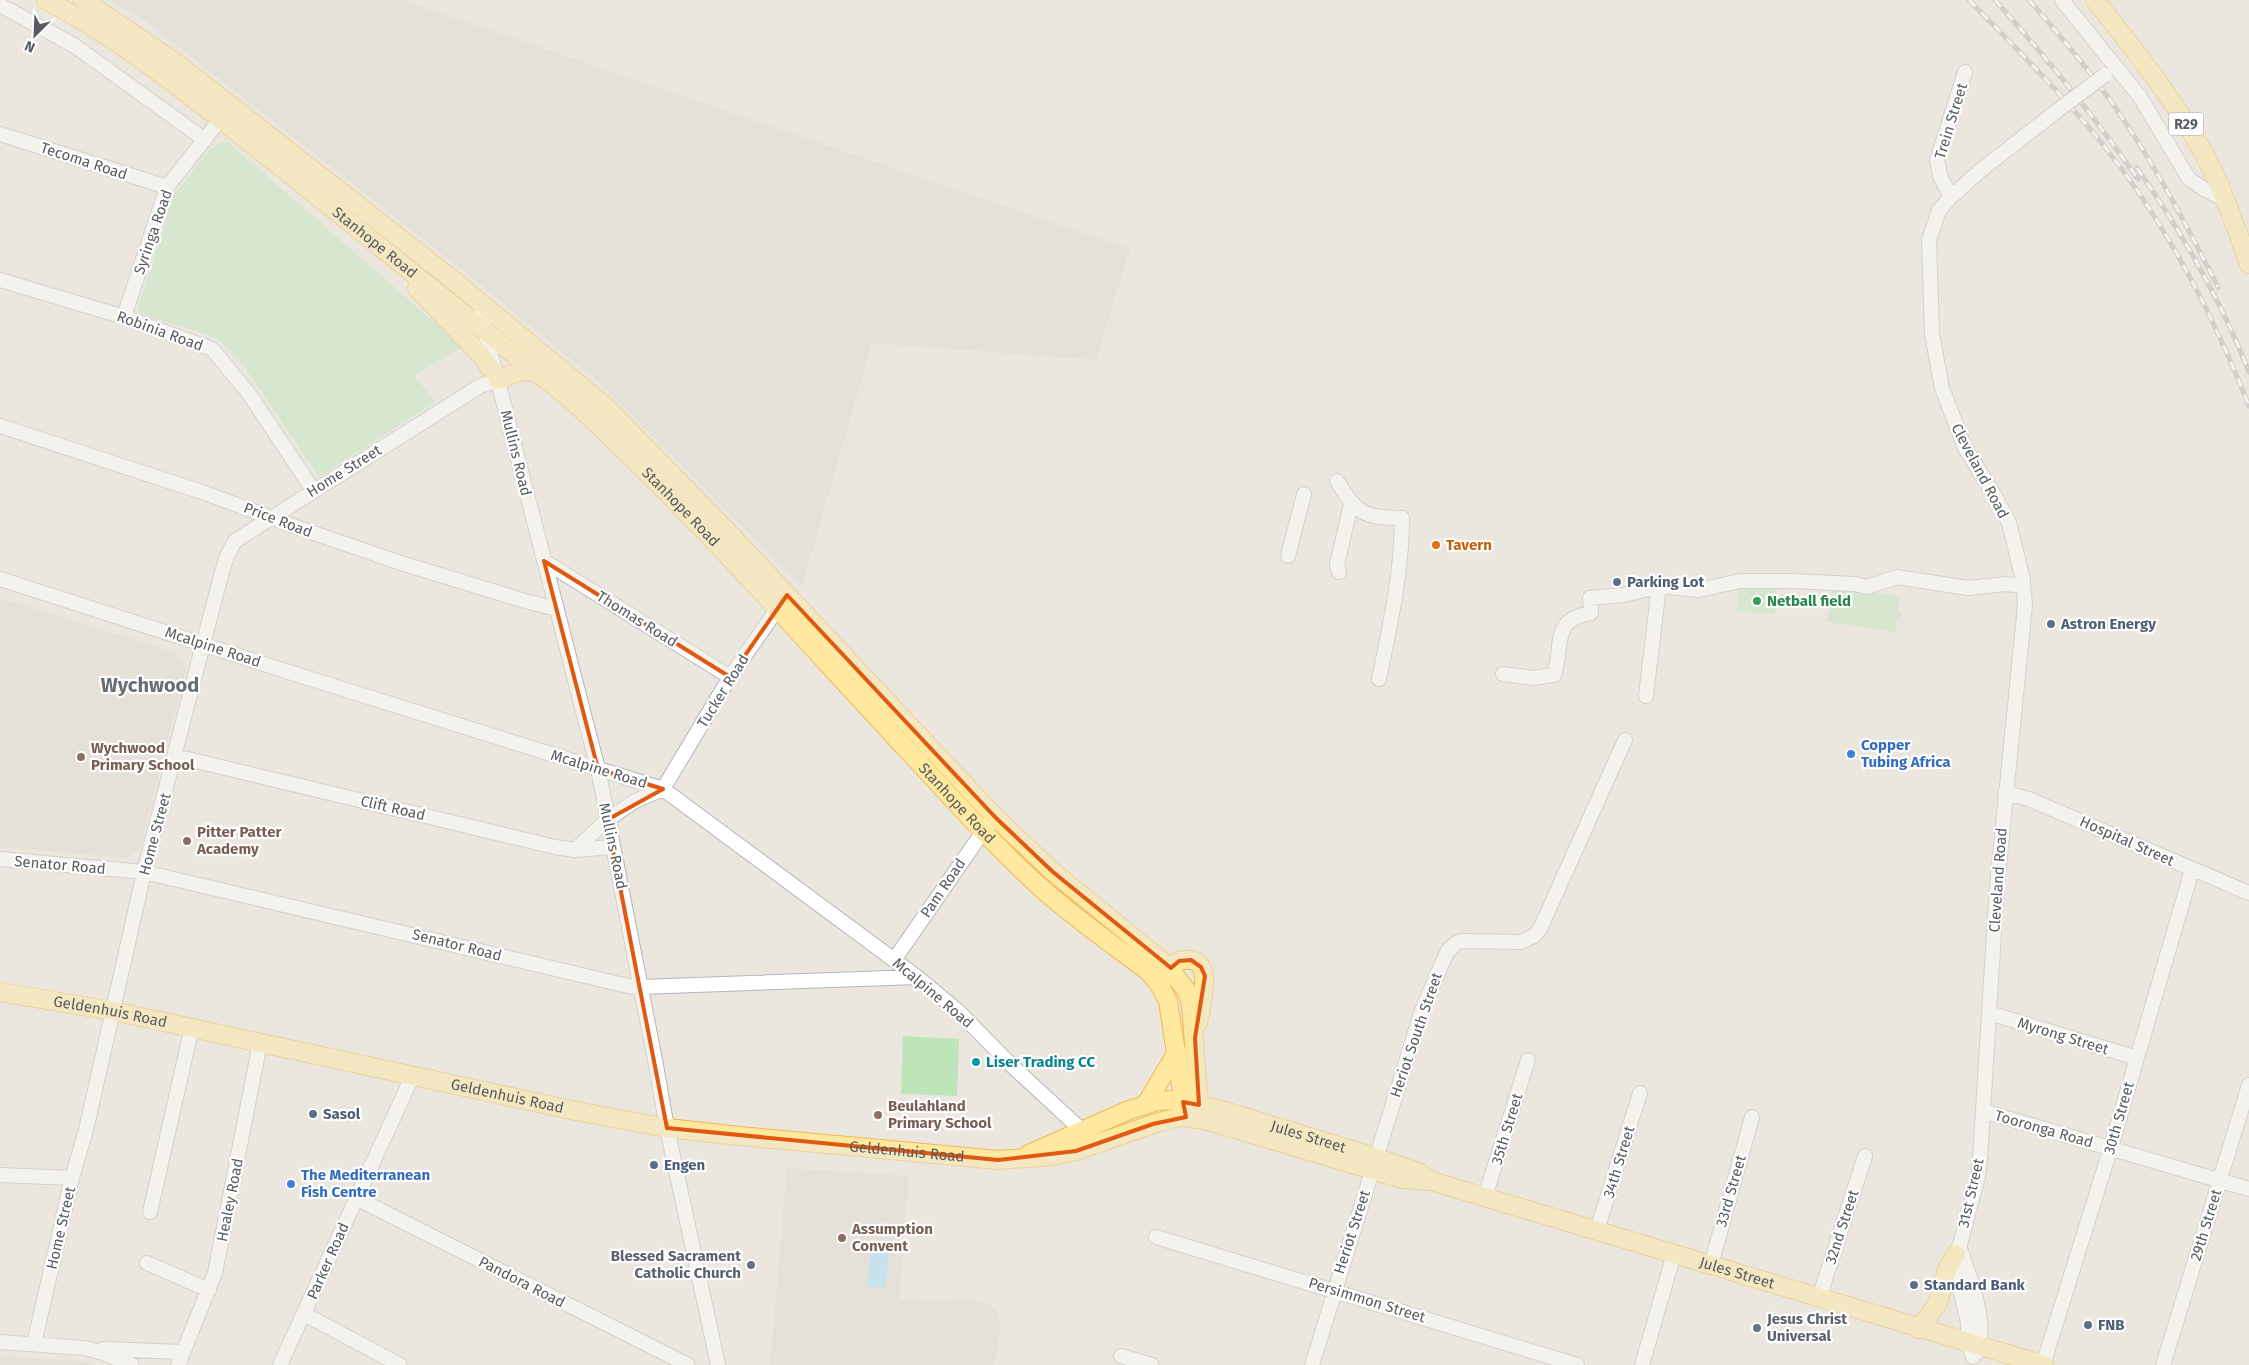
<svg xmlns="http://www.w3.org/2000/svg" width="2249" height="1365" font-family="'Fira Sans',sans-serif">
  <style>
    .industrial { fill: #dcd9d3 }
    .education { fill: #ddd9d0 }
    .green { fill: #bee4ba }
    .water { fill: #9bdbff }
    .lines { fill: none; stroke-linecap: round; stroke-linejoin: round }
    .minor-casing { stroke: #b2b6ba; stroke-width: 16 }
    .major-casing { stroke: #f1b752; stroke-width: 20 }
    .minor { stroke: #fff; stroke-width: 14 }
    .major { stroke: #ffe8a0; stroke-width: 18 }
    .rail-casing { stroke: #b0b1b1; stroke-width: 5 }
    .rail { stroke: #fff; stroke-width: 3; stroke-dasharray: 9; stroke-linecap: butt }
    .minor-bridge-casing { stroke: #b2b6ba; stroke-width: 16; stroke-linecap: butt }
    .minor-bridge { stroke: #fff; stroke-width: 14 }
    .marked { fill: none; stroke: #e15910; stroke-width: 4; stroke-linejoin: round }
    .food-dot { fill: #e8710a; stroke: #fff; stroke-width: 2 }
    .service-dot { fill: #5c6f8a; stroke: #fff; stroke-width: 2 }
    .leisure-dot { fill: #2e9e5b; stroke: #fff; stroke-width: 2 }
    .shop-dot { fill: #3f7fe0; stroke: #fff; stroke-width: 2 }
    .education-dot { fill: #8d6e63; stroke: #fff; stroke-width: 2 }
    .culture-dot { fill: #0f9aa8; stroke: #fff; stroke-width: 2 }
    .worship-dot { fill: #6b7280; stroke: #fff; stroke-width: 2 }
    .labels { text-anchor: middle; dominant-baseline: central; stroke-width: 4.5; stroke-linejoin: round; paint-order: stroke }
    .shield { fill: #fff; stroke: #8a8d90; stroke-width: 1 }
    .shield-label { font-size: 14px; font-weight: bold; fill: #585c60 }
    .street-label { font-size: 15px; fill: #585c60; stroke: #fff }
    .food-label { font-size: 15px; font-weight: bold; fill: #c56008; stroke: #fff; text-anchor: start }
    .service-label { font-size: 15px; font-weight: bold; fill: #4e5e75; stroke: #fff; text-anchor: start }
    .leisure-label { font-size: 15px; font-weight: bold; fill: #27864d; stroke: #fff; text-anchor: start }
    .shop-label { font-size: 15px; font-weight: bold; fill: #366cbe; stroke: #fff; text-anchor: start }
    .education-label { font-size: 15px; font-weight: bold; fill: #785e54; stroke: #fff; text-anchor: start }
    .culture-label { font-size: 15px; font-weight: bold; fill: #0d838f; stroke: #fff; text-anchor: start }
    .worship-label { font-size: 15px; font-weight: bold; fill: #5b616d; stroke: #fff; text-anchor: end }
    .district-label { font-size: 20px; font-weight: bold; fill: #696e72; stroke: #fff }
  </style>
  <rect width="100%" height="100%" fill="#ebe7df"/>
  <path class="industrial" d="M108 0H402L1130 249 1096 360 872 343 802 587 593 377 480 284 142 18Z"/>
  <path class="education" d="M0 598 177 653 186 668 140 849 126 858 0 847Z
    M787 1168 909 1176 899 1299 976 1301 995 1307 1001 1327 994 1365H770Z
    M0 1356 89 1362 97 1365H0Z"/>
  <path class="green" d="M228 142 463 347 414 375 435 402 319 477 242 363 220 341 203 333 141 314 138 308 174 195 208 151 218 144Z
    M1738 588 1777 589 1775 614 1737 612Z
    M1833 588 1900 596 1897 610 1901 612V619L1897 620 1896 632 1827 622Z
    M903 1036 959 1039 957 1096 901 1094Z"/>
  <path class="water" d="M871 1246 889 1248 886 1288 867 1287Z"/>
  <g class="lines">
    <defs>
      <path id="minor" d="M2062 0 2140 97 2189 179 2204 189 2224 199
        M0 5 75 46 205 140
        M0 134 167 187
        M1951 197 1940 176 1937 160 1965 72
        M0 280 124 317 212 349 249 394 313 490
        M481 303 485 331 598 769 655 1060 667 1128 718 1365
        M124 317 167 187 226 112
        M0 426 205 493 299 528 401 563 525 601 557 609
        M1337 481C1357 513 1363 518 1402 518 1402 572 1390 626 1379 679
        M1288 556 1304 494
        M544 561 730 677
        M1339 572 1337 565 1351 504
        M0 579 295 674 663 789 917 977 959 1012 1010 1064 1089 1137
        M1503 674 1533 678 1554 675C1564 645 1550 620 1591 613L1590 598 1624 595 1659 586 1699 590 1740 581H1792L1855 584 1867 587 1897 577 1968 588 2006 584 2023 586
        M1646 696 1659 586
        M175 756 555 847 575 850 612 847
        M2005 793 2029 799 2249 893
        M575 850 607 820 635 801 663 789 730 677 782 602
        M0 859 144 872 628 986 641 987 917 977
        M894 960 989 823
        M1989 1013 2137 1058
        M1983 1111 2249 1189
        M0 1175 72 1178
        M1485 1197 1528 1060
        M356 1198 688 1365
        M150 1212 192 1027
        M1597 1230 1640 1093
        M1156 1237 1577 1365
        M1959 1246C1968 1272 1990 1327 1976 1353
        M147 1263 209 1290
        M1711 1265 1752 1117
        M1819 1298 1865 1156
        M304 1314 400 1365
        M0 1342 85 1348 103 1353 132 1365
        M34 1344 72 1178 86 1130 144 872 220 579 227 556 235 541 480 386 498 380
        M103 1349 183 1352
        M1121 1356 1152 1365
        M1973 1357 1968 1342V1322L1956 1274 1955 1264 1978 1176 1980 1159 1997 885 2025 605 2023 580 2009 523 1996 498 1965 448 1942 388 1932 334 1929 240 1939 210 1951 197 1981 170 2058 110
        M178 1365 215 1273 260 1043
        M280 1365 413 1075
        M1312 1365 1422 1010 1447 952 1456 943 1461 941 1521 942 1534 936 1540 929 1625 740
        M1642 1365 1674 1254
        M2043 1365 2111 1147 2192 870
        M2163 1365 2249 1085"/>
      <g id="major">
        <path id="s1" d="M46 0C127 43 201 104 273 161 372 240 469 319 568 397 690 508 798 633 910 753 952 798 993 844 1039 886 1073 917 1112 944 1149 972L1159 984 1168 1001 1186 1117"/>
        <path d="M83 0 179 65 448 276 604 405 730 534 995 817 1053 872 1166 964 1187 991 1191 1004 1199 1105 1197 1119"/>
        <path d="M2095 0C2136 52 2179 105 2210 165 2226 197 2237 231 2249 264"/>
        <path d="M417 288 480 354 497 377"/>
        <path d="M498 380 520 371 536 372"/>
        <path d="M1165 978 1170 969 1179 961C1218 951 1201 1004 1198 1023"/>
        <path id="s2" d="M0 992 113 1011 576 1111 667 1128 730 1135 998 1160 1053 1156 1076 1151 1153 1124 1174 1118 1186 1117 1205 1120 1402 1179 1431 1181 2044 1365"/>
        <path d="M1146 1104 1177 1052"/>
        <path id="s3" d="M1029 1154 1129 1110 1158 1101 1174 1100 1218 1109 1375 1157 1418 1172 1430 1180"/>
        <path d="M1919 1329 1938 1303 1947 1270 1956 1254"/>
      </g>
    </defs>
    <use href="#minor" class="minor-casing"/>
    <use href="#major" class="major-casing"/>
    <use href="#minor" class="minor"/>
    <use href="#major" class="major"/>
    <defs>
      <path id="rail" d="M1969 0C2014 46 2060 92 2101 142 2165 221 2212 312 2249 406
        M1995 0C2046 57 2094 116 2138 179
        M2029 0C2064 40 2098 80 2127 125 2161 176 2190 232 2218 287
        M2137 168C2181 231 2221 300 2249 372"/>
    </defs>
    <use href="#rail" class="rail-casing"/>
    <use href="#rail" class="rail"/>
    <defs>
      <path id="minor-bridge" d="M2058 110 2105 75"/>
    </defs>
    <use href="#minor-bridge" class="minor-bridge-casing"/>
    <use href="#minor-bridge" class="minor-bridge"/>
  </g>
  <path d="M0 0H2249V1365H0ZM544 561 730 677 787 595 995 817 1053 872 1171 968 1179 961 1191 960 1201 967 1205 976 1195 1038 1199 1105 1183 1102 1186 1117 1153 1124 1076 1151 998 1160 667 1128 607 820 663 789 598 769Z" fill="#ebe7df" fill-opacity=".55" fill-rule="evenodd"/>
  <path class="marked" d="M544 561 730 677 787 595 995 817 1053 872 1171 968 1179 961 1191 960 1201 967 1205 976 1195 1038 1199 1105 1183 1102 1186 1117 1153 1124 1076 1151 998 1160 667 1128 607 820 663 789 598 769Z"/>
  <circle class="food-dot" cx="1436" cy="545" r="5"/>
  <g class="service-dot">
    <circle cx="1617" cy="582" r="5"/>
    <circle cx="2051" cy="624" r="5"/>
    <circle cx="313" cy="1114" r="5"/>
    <circle cx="654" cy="1165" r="5"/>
    <circle cx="1914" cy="1285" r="5"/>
    <circle cx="2088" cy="1325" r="5"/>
  </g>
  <circle class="leisure-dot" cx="1757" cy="601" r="5"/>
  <g class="shop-dot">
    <circle cx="1851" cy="754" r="5"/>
    <circle cx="291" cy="1184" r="5"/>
  </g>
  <g class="education-dot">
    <circle cx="81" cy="757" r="5"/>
    <circle cx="187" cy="841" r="5"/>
    <circle cx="878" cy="1115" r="5"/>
    <circle cx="842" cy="1238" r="5"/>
  </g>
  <circle class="culture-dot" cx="976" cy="1062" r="5"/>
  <g class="worship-dot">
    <circle cx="751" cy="1265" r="5"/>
    <circle cx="1757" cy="1328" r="5"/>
  </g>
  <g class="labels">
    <rect class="shield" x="2168.5" y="112.5" width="35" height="23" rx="4"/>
    <g class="shield-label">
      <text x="2186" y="124">R29</text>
    </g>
    <g class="street-label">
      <text transform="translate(1951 121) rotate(-73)">Trein Street</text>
      <text transform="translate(84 161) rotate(18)">Tecoma Road</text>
      <text transform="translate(153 232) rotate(-71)">Syringa Road</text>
      <text stroke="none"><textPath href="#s1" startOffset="409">Stanhope Road</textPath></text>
      <text transform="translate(160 331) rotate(20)">Robinia Road</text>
      <text transform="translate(516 453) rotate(76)">Mullins Road</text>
      <text transform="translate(344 471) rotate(-32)">Home Street</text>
      <text transform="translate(1980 471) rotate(62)">Cleveland Road</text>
      <text stroke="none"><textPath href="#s1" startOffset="814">Stanhope Road</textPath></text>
      <text transform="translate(278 520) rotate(21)">Price Road</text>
      <text transform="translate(637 619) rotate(32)">Thomas Road</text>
      <text transform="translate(213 647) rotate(18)">Mcalpine Road</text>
      <text transform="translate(723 691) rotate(-58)">Tucker Road</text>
      <text transform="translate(599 769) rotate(17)">Mcalpine Road</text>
      <text stroke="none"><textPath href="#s1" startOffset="1219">Stanhope Road</textPath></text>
      <text transform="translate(393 808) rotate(13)">Clift Road</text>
      <text transform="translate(155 834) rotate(-75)">Home Street</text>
      <text transform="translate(2127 841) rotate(24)">Hospital Street</text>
      <text transform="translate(613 846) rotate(78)">Mullins Road</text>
      <text transform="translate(60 865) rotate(5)">Senator Road</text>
      <text transform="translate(1998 880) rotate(-86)">Cleveland Road</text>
      <text transform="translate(943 888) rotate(-56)">Pam Road</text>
      <text transform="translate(457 945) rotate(14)">Senator Road</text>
      <text transform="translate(933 993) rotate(40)">Mcalpine Road</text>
      <text stroke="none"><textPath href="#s2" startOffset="112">Geldenhuis Road</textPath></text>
      <text transform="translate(1416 1035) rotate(-71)">Heriot South Street</text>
      <text transform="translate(2063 1036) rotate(17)">Myrong Street</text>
      <text stroke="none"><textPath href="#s2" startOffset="518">Geldenhuis Road</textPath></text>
      <text transform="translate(2119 1118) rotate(-74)">30th Street</text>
      <text transform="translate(1507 1129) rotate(-73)">35th Street</text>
      <text transform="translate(2044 1129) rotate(16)">Tooronga Road</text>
      <text stroke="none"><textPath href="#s3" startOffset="295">Jules Street</textPath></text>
      <text stroke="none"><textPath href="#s2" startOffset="922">Geldenhuis Road</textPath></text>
      <text transform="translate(1619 1162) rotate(-73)">34th Street</text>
      <text transform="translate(1731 1191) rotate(-74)">33rd Street</text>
      <text transform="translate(1971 1193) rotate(-77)">31st Street</text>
      <text transform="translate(230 1200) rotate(-79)">Healey Road</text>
      <text transform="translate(2206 1225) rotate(-73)">29th Street</text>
      <text transform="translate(1842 1227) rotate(-72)">32nd Street</text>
      <text transform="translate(61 1228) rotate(-77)">Home Street</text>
      <text transform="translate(1352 1232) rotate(-72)">Heriot Street</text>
      <text transform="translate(328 1261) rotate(-66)">Parker Road</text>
      <text stroke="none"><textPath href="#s2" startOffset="1781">Jules Street</textPath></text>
      <text transform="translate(522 1282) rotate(27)">Pandora Road</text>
      <text transform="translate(1367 1300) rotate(17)">Persimmon Street</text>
    </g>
    <g class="food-label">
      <text x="1446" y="545">Tavern</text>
    </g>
    <g class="service-label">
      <text x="1627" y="582">Parking Lot</text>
      <text x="2061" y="624">Astron Energy</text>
      <text x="323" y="1114">Sasol</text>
      <text x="664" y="1165">Engen</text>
      <text x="1924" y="1285">Standard Bank</text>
      <text x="2098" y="1325">FNB</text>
    </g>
    <g class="leisure-label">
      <text x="1767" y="601">Netball field</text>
    </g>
    <g class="shop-label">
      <text x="1861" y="745">Copper<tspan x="1861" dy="17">Tubing Africa</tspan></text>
      <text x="301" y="1175">The Mediterranean<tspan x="301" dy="17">Fish Centre</tspan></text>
    </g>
    <g class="education-label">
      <text x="91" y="748">Wychwood<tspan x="91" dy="17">Primary School</tspan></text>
      <text x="197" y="832">Pitter Patter<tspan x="197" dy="17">Academy</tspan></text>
      <text x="888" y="1106">Beulahland<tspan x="888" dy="17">Primary School</tspan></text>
      <text x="852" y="1229">Assumption<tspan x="852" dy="17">Convent</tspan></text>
    </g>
    <g class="culture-label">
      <text x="986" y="1062">Liser Trading CC</text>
    </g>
    <g class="worship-label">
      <text x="741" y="1256">Blessed Sacrament<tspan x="741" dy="17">Catholic Church</tspan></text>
      <text x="1767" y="1319" text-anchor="start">Jesus Christ<tspan x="1767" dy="17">Universal</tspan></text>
    </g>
    <g class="district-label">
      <text x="150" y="685">Wychwood</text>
    </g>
  </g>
  <g transform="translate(35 35) rotate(204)" stroke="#ffffff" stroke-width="4" paint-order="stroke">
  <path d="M0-4L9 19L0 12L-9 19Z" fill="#585c60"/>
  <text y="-8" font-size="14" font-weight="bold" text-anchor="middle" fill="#585c60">N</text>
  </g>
</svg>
